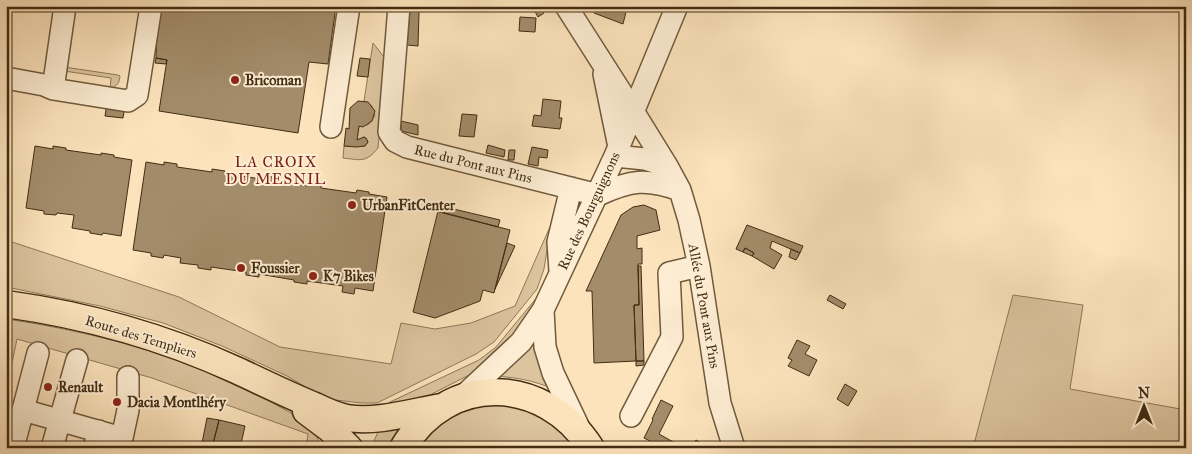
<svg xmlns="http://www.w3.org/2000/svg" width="1192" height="454" font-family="'IM FELL Great Primer',serif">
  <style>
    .green { fill: #dcc49f; stroke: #8f7858 }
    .building { fill: #a38c6a; stroke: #422d12 }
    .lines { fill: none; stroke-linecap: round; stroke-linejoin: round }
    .minor-casing { stroke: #705a3c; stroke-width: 24 }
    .major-casing { stroke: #422d12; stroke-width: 29 }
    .minor { stroke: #fdedd3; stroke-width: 21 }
    .major { stroke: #fce3bc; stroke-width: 26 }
    .poi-dot { fill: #8f2418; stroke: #fdedd3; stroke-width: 2 }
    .labels { text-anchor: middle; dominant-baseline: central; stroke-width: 4; stroke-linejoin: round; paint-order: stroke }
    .poi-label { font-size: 14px; font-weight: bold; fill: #422d12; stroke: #fdedd3; text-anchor: start }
    .street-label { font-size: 14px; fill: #422d12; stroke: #fdedd3 }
    .neighbourhood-label { font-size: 15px; letter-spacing: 1px; fill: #7a1f14; stroke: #fdedd3 }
  </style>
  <rect width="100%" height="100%" fill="#fce3bc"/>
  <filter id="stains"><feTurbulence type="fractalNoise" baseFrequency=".004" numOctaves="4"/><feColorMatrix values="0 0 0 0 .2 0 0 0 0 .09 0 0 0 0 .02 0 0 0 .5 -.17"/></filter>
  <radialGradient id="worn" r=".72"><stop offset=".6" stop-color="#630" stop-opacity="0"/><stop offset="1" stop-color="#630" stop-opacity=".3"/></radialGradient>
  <path class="green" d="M373 43 384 57 385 66 378 148C366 163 361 160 343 158L344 146H365L368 142 366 138 364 137 357 140 359 126 368 125 375 116 372 106 364 101Z
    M64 67 118 75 120 76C119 84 117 86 110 89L111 78 64 71Z
    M560 204V216L547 250 544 269 537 289 494 342 476 354 377 403H362L326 399 287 376 222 346 163 323 100 306 6 287V240L179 297 280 347 391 364 401 323 435 329 471 323 515 306Z
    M543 290 520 332 473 373 424 398 384 407 390 402 479 360 496 347Z
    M1013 295 1083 305 1070 389 1186 410V448H973Z
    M6 319C97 332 201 360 280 407 291 413 303 419 312 427 316 431 318 442 321 448H306L308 434 152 378 17 339 11 368 6 367Z
    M538 328 553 389C533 380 514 377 492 376Z
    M504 402 547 416 578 448H413L460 408Z
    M407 419 388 448H371L381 425Z"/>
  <path class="building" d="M161 6H336L328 64 309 62 298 133 159 111 167 60 156 58 157 28Z
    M534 6H540L544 13 538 17 533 8Z
    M596 6H625L627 8 623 24 594 13Z
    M410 11 419 12 418 46 407 45Z
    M520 17 536 18 535 32 519 31Z
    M156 58 167 60 166 64 155 63Z
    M360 58 370 59 368 77 357 76Z
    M543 99 561 101 559 118H562L560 129 532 126 534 115 541 116Z
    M358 101 368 102 375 111 372 121 363 127 359 126 357 140 364 137 366 138 368 142 365 146 356 147 344 146 346 128 349 129 350 108Z
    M107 103 125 106 123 118 105 116Z
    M462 114 477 115 474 137 459 136Z
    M401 121 418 125V135L401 131Z
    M488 145 505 150 504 157 486 153Z
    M35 146 53 149V146L66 148V150L101 155V153L114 155V157L132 160 121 236 103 233 102 235 90 233V231L72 228 74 215 57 213 56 215 44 214V211L26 208Z
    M532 147 548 150 547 158 539 157 538 166 528 164Z
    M509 150H515L514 160H508Z
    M146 162 164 165V162L177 164V167L212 172V169L225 171V173L260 179V176L273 177V180L308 186V183L321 185V188L356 193 357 190 369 192V194L387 197 373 291 355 288 354 294 342 292 343 286 307 281V284L294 282V280L259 274V277L246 275V272L211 267V270L198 268V265L180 263 181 258 164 255 163 258 151 256V253L133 250Z
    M644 205 656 210 660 230 637 236V249L642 248V264H638L639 305H634L636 361 594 363 592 291H586L621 215 633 207Z
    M441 206 500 220 498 227 439 212Z
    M438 211 510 230 494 293 483 290 480 301 435 318 413 312Z
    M747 225 803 246 800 253 772 241 770 248 782 255 774 269 752 256 754 253 745 248 743 252 736 249Z
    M507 243 515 246 495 289Z
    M745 248 754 253 752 256 743 252Z
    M791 249 800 253 796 260 789 257Z
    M638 266H641L644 361H636L634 305H639Z
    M830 295 846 304 843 309 827 300Z
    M797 340 810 346 805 354 817 360 809 376 788 366 792 360 788 358Z
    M636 361H644V365L636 366Z
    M6 376 11 377 6 396Z
    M845 384 857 391 848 406 837 399Z
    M661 400 673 406 659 434 675 443 672 448H647L650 441 644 438 653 420 652 419Z
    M207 418 219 420 212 448H201Z
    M219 420 245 426 240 448H212Z
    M696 440 704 445 703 448H692Z"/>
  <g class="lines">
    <defs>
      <path id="minor" d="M65 6 53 89 128 101 137 95 151 6
        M399 6 389 132 395 141 407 147 598 195
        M566 6 633 111 667 166 680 190 689 220 699 266 720 403 734 448
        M604 74 619 147
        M6 78 44 85 53 89
        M331 127 349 6
        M615 156 645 159 667 166
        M598 195C631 180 646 178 680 190
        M560 271 558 242 571 188
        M543 310 545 347 553 373 581 432
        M460 399 521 342 543 310 615 156 677 6
        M23 410 122 438 128 410V377
        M631 416 672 337 669 273 699 266
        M13 448 38 353
        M52 448 77 360
        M94 448 99 431"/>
      <path id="major" d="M6 304C85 315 164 337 236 370 262 382 288 395 315 406 325 411 336 416 347 418 377 423 412 412 441 407
        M306 411 330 429 349 448
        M403 448C448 372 544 375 591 448"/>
    </defs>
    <use href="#minor" class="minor-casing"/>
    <use href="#major" class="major-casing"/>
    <use href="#minor" class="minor"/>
    <use href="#major" class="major"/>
  </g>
  <g class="poi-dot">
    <circle cx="235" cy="80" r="5"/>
    <circle cx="352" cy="205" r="5"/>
    <circle cx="241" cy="268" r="5"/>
    <circle cx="313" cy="276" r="5"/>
    <circle cx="48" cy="387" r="5"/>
    <circle cx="117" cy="402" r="5"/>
  </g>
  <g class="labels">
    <g class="poi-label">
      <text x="245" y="80">Bricoman</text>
      <text x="362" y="205">UrbanFitCenter</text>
      <text x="251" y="268">Foussier</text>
      <text x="323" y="276">K7 Bikes</text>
      <text x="58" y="387">Renault</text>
      <text x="127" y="402">Dacia Montlhéry</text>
    </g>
    <g class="street-label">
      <text transform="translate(473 164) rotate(14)">Rue du Pont aux Pins</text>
      <text transform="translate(589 211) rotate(-65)">Rue des Bourguignons</text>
      <text transform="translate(704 306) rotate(80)">Allée du Pont aux Pins</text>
      <text transform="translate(141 337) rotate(17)">Route des Templiers</text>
    </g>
    <g class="neighbourhood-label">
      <text x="276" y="162">LA CROIX<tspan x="276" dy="17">DU MESNIL</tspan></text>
    </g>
  </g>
  <rect width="1192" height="454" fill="none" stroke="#fce3bc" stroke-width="25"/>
  <rect x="8" y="8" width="1177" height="439" fill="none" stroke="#422d12" stroke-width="2.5"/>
  <rect x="12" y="12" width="1167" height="429" fill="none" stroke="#422d12"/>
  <g transform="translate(1144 406)" stroke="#fdedd3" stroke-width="4" paint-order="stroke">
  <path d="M0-4L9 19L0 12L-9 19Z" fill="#422d12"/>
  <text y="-8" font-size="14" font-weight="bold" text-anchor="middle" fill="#422d12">N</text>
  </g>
  <rect width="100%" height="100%" filter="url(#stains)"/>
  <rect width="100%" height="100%" fill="url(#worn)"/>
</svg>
